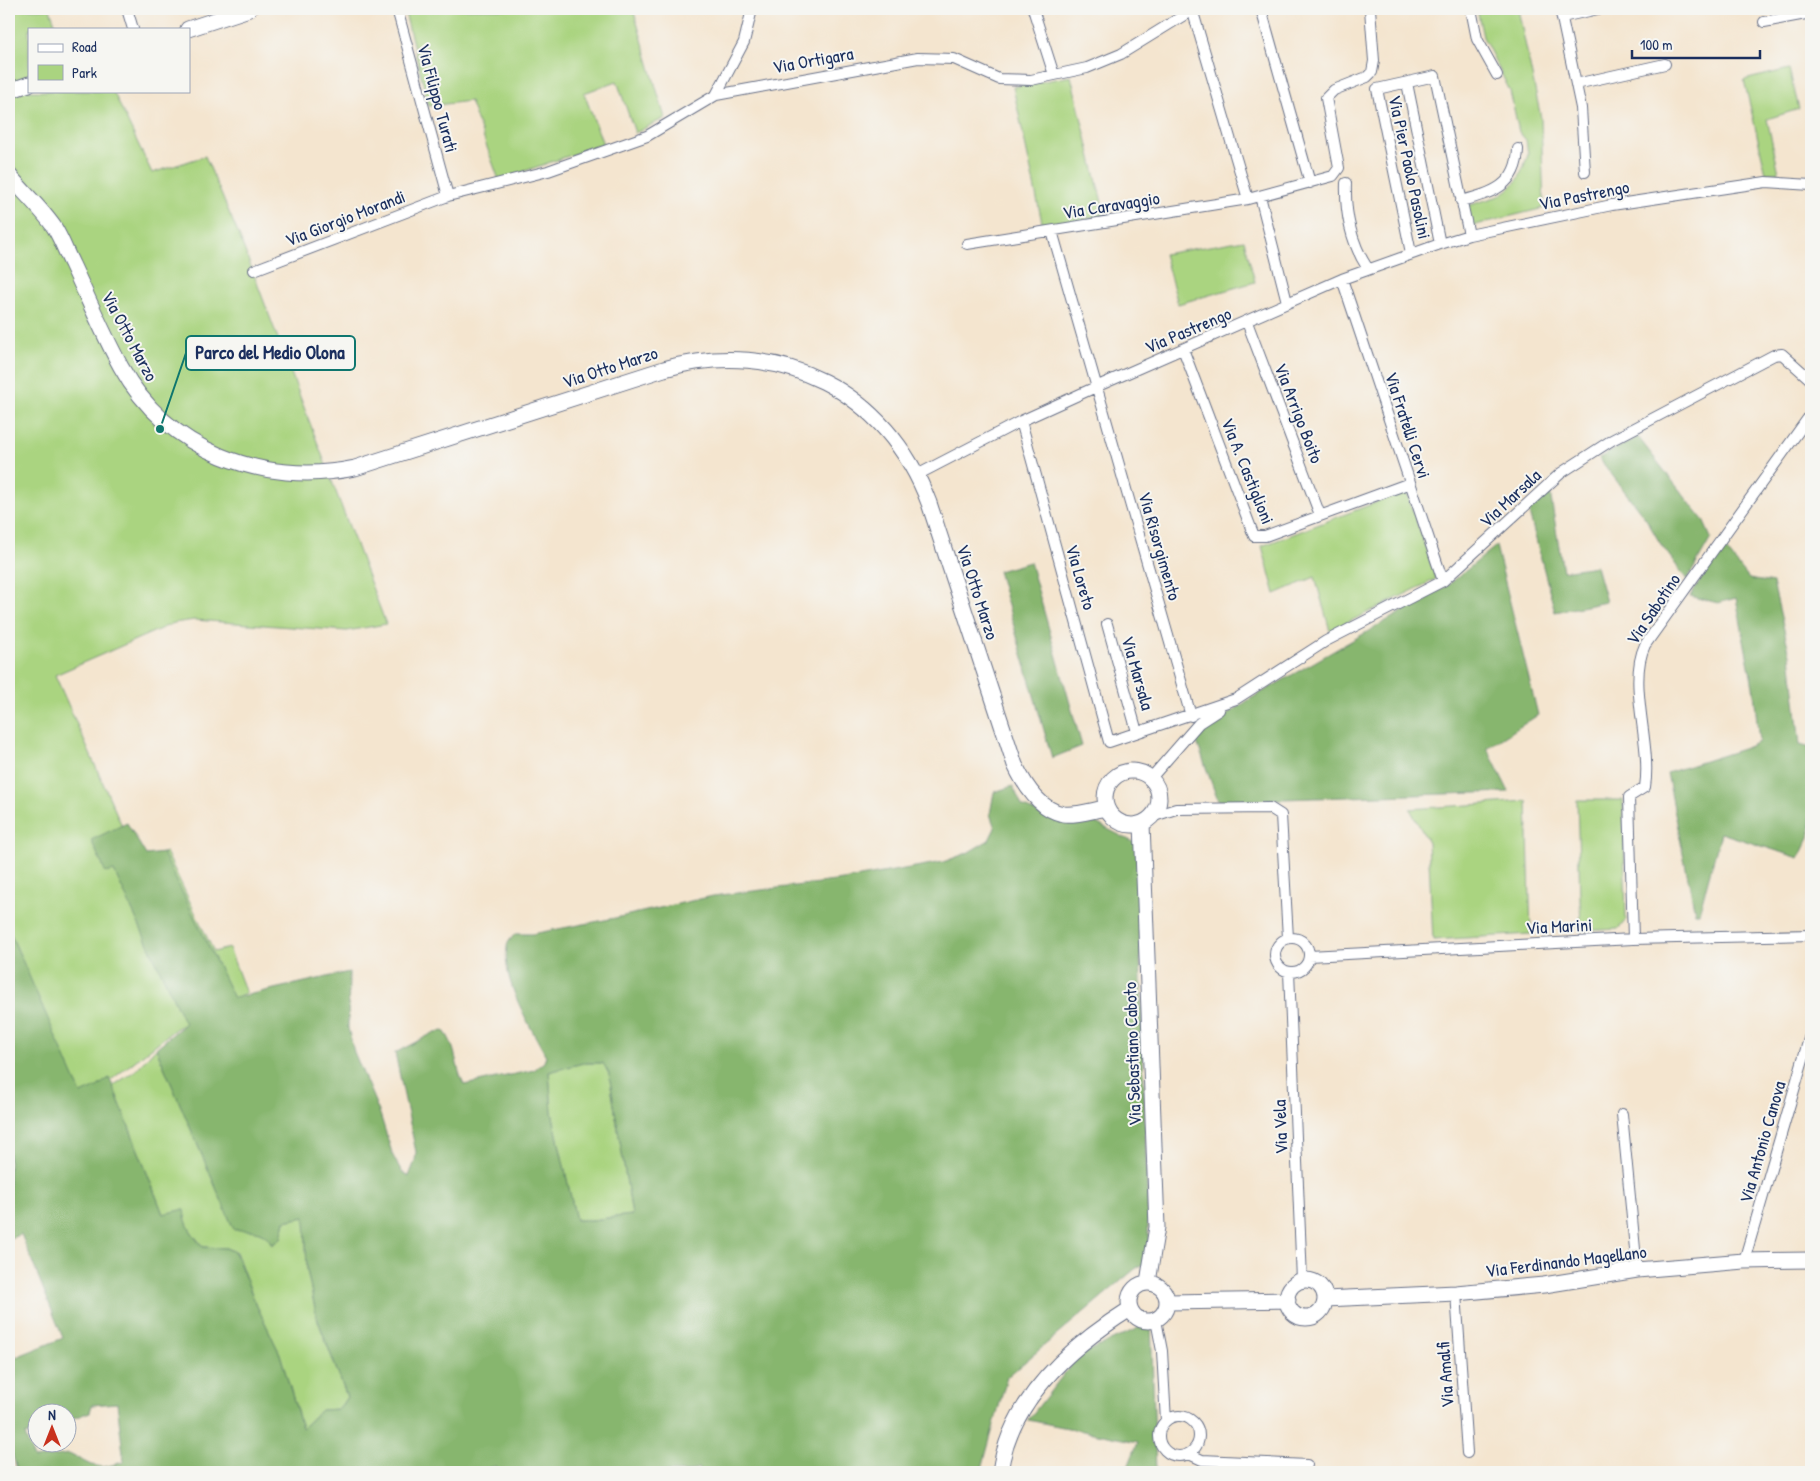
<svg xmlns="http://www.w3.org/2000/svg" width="1820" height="1481" font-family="'Patrick Hand',sans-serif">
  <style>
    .green { fill: #aad480; stroke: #62826f }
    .forest { fill: #87b66e; stroke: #517266; fill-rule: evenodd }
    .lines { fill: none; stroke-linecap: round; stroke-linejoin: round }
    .street-casing { stroke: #676f86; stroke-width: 12 }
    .secondary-casing { stroke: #676f86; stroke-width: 17 }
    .street { stroke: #fff; stroke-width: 10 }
    .secondary { stroke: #fff; stroke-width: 15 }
    .labels { text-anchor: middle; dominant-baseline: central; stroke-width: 4; stroke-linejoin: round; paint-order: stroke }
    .street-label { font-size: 18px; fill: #1b2f5e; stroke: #f6f6f2 }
    .leader { fill: none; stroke: #0f766e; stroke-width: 2 }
    .callout-dot { fill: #0f766e; stroke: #f6f6f2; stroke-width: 2 }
    .callout { fill: #f6f6f2; stroke: #0f766e; stroke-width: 2 }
    .callout-label { font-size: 19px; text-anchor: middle; font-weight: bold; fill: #1b2f5e }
  </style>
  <rect width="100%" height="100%" fill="#f6f6f2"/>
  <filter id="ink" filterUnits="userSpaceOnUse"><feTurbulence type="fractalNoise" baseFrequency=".02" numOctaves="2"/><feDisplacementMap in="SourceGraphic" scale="10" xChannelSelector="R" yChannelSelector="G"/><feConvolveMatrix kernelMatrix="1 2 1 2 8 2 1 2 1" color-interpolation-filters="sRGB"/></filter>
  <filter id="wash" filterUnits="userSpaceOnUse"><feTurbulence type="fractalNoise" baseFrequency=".0096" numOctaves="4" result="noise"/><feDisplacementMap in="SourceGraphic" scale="20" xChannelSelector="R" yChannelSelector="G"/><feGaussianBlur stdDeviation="1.12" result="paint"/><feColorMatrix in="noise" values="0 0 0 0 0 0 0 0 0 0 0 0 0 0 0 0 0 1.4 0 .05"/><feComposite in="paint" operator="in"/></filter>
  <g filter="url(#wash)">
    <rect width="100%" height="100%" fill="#f4e5cf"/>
    <path class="green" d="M9 9H50L57 29H29V91H113L152 173 205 156 240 238 386 624 347 631 194 620 174 623 55 675 138 862 166 852 214 952 229 948 246 993 216 1005 174 1030 9 1161Z
      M404 9H633L665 118 635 133 617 81 584 93 603 144 499 180 470 101 429 106Z
      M1477 9H1518L1541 118 1544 208 1471 226 1467 206 1499 196 1510 188 1519 178 1528 155 1526 140 1519 132 1510 91 1483 37Z
      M1789 69 1799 109 1767 119 1779 173H1766L1744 80Z
      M1071 76 1105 215 1043 227 1013 87Z
      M1244 240 1255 282 1178 304 1164 254Z
      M1406 491 1436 579 1330 631 1315 577 1275 594 1262 546Z
      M1577 800H1623L1626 920 1618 929 1581 931Z
      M1527 801 1531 934 1433 940 1428 842 1410 809Z
      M156 1048 234 1229C250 1230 265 1228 272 1245L281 1238 285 1221 305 1216 307 1270 317 1318 347 1397 339 1409 321 1410 302 1428 280 1354 255 1302 236 1252 226 1248 203 1247 190 1230 184 1218 163 1214 113 1086 136 1070Z
      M583 1063H604L609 1074 632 1215 592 1220H576L552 1112 549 1072Z"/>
    <path class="forest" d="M1638 437 1703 520 1711 538 1687 580 1660 543 1646 519 1599 458Z
      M1550 492 1563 571 1596 566 1606 602 1555 612 1528 509Z
      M1496 546 1538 715 1487 748 1509 792 1218 801 1195 737 1250 699 1447 586Z
      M1723 546 1749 579 1773 583 1790 655 1800 745 1811 748V833L1799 858 1721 833 1699 913H1695L1667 773 1743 749 1759 742 1754 692 1736 598 1718 603 1690 596Z
      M1030 562 1082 746 1052 758 998 571Z
      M1013 786 1022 806 1053 820 1094 822 1137 844 1149 1261 1135 1269 1007 1377 981 1472H701L699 1468 688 1472H497L496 1466 478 1472H18L9 1444V1337L16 1357 63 1338 21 1234 9 1239V930L81 1094 97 1087 109 1078 113 1086 163 1214 184 1209C185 1225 193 1236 203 1247L226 1248 235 1252 255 1302 280 1354 302 1428 321 1410 339 1409 347 1397 317 1318 307 1270 305 1217 285 1221 281 1238 272 1245C265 1228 250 1230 234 1230L156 1048 185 1024 114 871 106 873 91 840 127 823 146 855 163 853 234 998 349 972 348 1028 354 1052 380 1114 393 1156 402 1172 409 1176 415 1161 416 1152 395 1053 435 1032 444 1031C457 1046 455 1068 464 1085L534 1070 544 1062 546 1056C531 1027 501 981 507 947 507 942 512 938 515 934H532L615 918 713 896 843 880 943 862 967 853 989 840 995 828 990 814 994 792ZM583 1063H603L609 1074 632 1215 592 1220H576L552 1112 549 1072ZM117 1403 124 1462 103 1467 91 1465 69 1454 34 1459 25 1435 38 1430V1414H68V1420L90 1412 92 1405Z
      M1151 1322 1156 1472H1126L1138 1442 1028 1420 1078 1356Z"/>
  </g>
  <g filter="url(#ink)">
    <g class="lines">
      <defs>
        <path id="street" d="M127 9 133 29
          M397 9 448 196
          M1033 9 1054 75
          M1192 9 1248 199
          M1261 9 1310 183
          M1471 9 1477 39 1497 75
          M1560 9 1581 108 1585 172
          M1562 17 1598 9
          M1764 22 1811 13
          M1407 83 1440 244
          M1576 84 1665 64
          M716 95 744 42 752 9
          M1346 183C1345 213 1351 243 1368 269
          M1260 196 1287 302
          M1461 201C1492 193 1517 186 1518 149
          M1052 231 1191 716
          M967 244 1248 199 1333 176 1339 168 1326 98 1334 90 1367 77 1372 72 1374 61 1370 9
          M1411 253 1377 89 1435 76 1469 235
          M254 270 448 196 548 171 647 136 716 95 918 58 954 59 999 79 1031 80 1087 68 1121 54 1194 9
          M1342 279 1443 581
          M1247 322 1320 515
          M1183 349 1254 536H1265L1410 483
          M1021 421 1109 742 1236 699 1326 641 1443 581 1561 473 1612 440 1774 355 1782 354 1811 380
          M917 475 1021 421 1098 386 1342 279 1440 244 1469 235 1612 205 1766 182 1811 185
          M1107 624 1137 732
          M1151 778 1199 723 1219 710
          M1151 817 1176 809 1270 808 1281 815 1288 938
          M1275 955a17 17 0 1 1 34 0a17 17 0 1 1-34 0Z
          M1633 939 1629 797 1645 787C1652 743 1627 683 1645 645L1811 414
          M1309 956 1633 939 1811 935
          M1289 972 1302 1280
          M1622 1114 1637 1270
          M1744 1261 1811 1032
          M1456 1293 1467 1453
          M1156 1320 1162 1351 1166 1421
          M1159 1436a20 20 0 1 1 40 0a20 20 0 1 1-40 0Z
          M1189 1454 1202 1460 1307 1465"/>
        <path id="secondary" d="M188 29 249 9
          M9 91 29 84
          M9 175C23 192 41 208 54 227 61 238 66 252 72 264 88 298 103 334 121 367 167 451 264 487 355 468L664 369C779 336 887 391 929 503L1015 765C1024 784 1040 810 1063 814 1076 816 1093 810 1106 808
          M1105 798a27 27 0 1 1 54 0a27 27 0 1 1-54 0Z
          M1142 823 1157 1227 1148 1282
          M1287 1299a19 19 0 1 1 38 0a19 19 0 1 1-38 0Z
          M1129 1302a19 19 0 1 1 38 0a19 19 0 1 1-38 0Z
          M1325 1299 1456 1293 1544 1285 1637 1270 1744 1261 1811 1260
          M1168 1302 1288 1300
          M1000 1472C1010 1399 1071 1346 1130 1309"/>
      </defs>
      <use href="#street" class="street-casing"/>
      <use href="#secondary" class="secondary-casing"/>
      <use href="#street" class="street"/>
      <use href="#secondary" class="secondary"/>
    </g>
  </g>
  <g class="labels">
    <g class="street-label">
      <text transform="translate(813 60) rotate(-10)">Via Ortigara</text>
      <text transform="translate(438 98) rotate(75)">Via Filippo Turati</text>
      <text transform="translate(1410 167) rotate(78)">Via Pier Paolo Pasolini</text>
      <text transform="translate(1584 195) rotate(-11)">Via Pastrengo</text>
      <text transform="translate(1111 205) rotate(-9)">Via Caravaggio</text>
      <text transform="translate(345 218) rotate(-21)">Via Giorgio Morandi</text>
      <text transform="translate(1188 330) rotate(-23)">Via Pastrengo</text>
      <text transform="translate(130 336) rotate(62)">Via Otto Marzo</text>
      <text transform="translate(610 367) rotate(-18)">Via Otto Marzo</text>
      <text transform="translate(1299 413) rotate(69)">Via Arrigo Boito</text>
      <text transform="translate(1408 425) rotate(72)">Via Fratelli Cervi</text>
      <text transform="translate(1248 471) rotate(68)">Via A. Castiglioni</text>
      <text transform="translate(1510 498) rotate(-43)">Via Marsala</text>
      <text transform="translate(1160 546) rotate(74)">Via Risorgimento</text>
      <text transform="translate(1081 577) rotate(74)">Via Loreto</text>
      <text transform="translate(978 592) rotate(72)">Via Otto Marzo</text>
      <text transform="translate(1653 609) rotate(-56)">Via Sabotino</text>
      <text transform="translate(1138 673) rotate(74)">Via Marsala</text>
      <text transform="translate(1559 926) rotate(-3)">Via Marini</text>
      <text transform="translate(1132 1054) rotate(-92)">Via Sebastiano Caboto</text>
      <text transform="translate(1280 1127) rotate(-92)">Via Vela</text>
      <text transform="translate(1762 1142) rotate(-74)">Via Antonio Canova</text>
      <text transform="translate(1566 1261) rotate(-7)">Via Ferdinando Magellano</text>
      <text transform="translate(1445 1375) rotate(-94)">Via Amalfi</text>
    </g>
  </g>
  <path class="leader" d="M160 429L186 353"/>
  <circle class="callout-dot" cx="160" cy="429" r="5"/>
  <rect class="callout" x="186" y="336" width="169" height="34" rx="5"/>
  <g class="callout-label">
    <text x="270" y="359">Parco del Medio Olona</text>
  </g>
  <rect width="1820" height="1481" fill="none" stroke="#f6f6f2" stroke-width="30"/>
  <rect x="28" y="28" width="162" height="65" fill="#f6f6f2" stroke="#9ea6b7"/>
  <rect x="38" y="44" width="25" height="8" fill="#ffffff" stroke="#9ea6b7"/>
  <text x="72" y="52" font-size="15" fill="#1b2f5e">Road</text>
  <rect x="38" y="65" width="25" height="15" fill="#aad480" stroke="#9ea6b7"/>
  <text x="72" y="78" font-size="15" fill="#1b2f5e">Park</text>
  <g transform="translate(52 1428)"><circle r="24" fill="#f6f6f2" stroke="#9ea6b7"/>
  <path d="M0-4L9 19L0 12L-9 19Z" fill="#c8321e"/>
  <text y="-8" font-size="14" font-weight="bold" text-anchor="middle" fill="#1b2f5e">N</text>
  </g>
  <path d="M1632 50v8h128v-8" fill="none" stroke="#1b2f5e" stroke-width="2.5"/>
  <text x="1640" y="50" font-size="15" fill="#1b2f5e" stroke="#f6f6f2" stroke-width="4" paint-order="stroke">100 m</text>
</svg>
